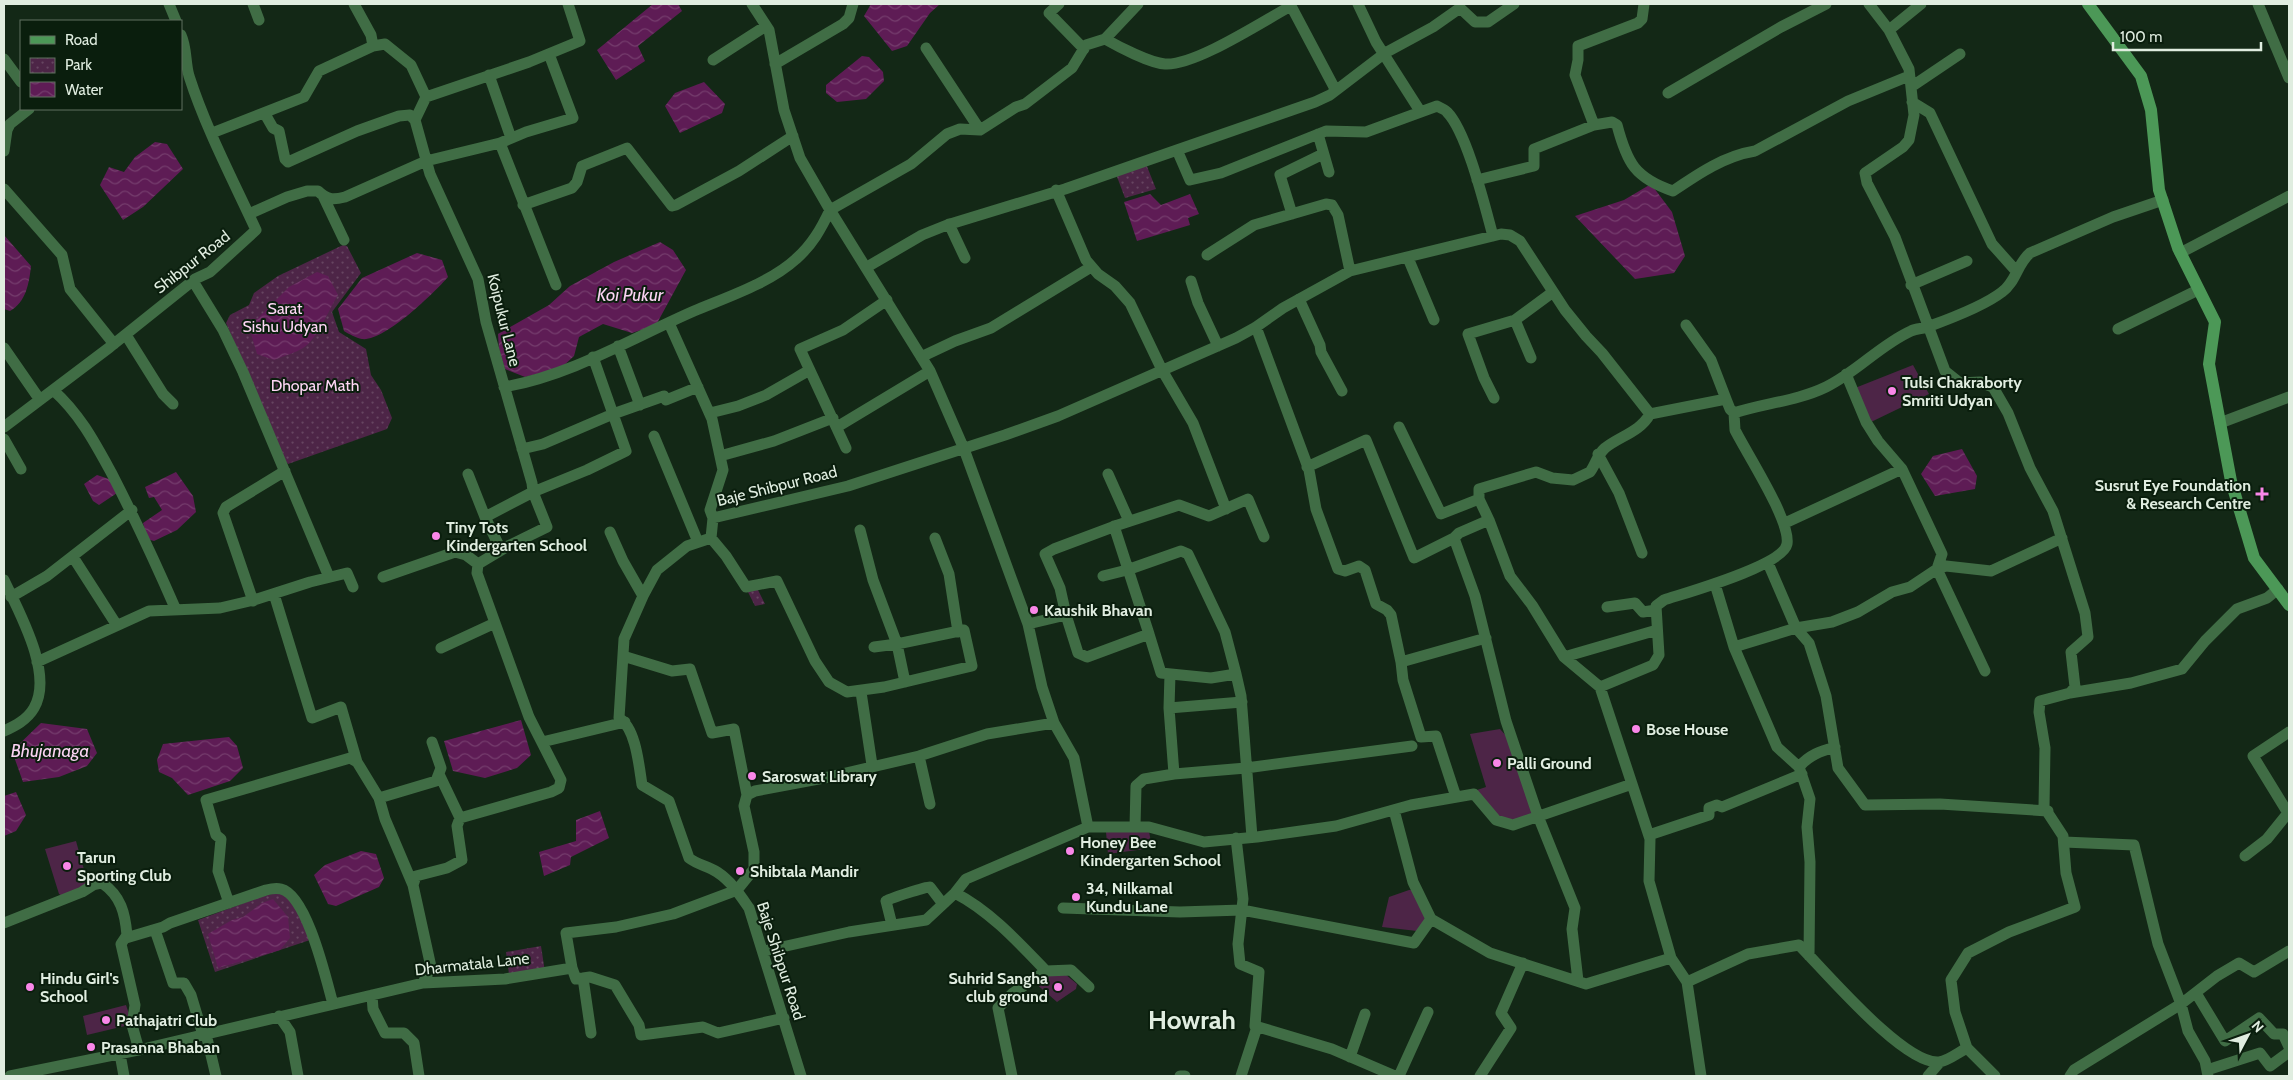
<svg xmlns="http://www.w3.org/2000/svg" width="2293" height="1080" font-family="Cabin,sans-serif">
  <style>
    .grass { fill: #4d2547 }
    .park { fill: url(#park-dots) }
    .water { fill: url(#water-waves) }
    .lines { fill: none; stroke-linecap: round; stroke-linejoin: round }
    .street { stroke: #406d45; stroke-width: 11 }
    .secondary { stroke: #4c9857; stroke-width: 12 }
    .poi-dot { fill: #f987e8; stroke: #0a1e0d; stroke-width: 2 }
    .labels { text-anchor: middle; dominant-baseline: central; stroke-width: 4; stroke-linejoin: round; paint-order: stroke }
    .street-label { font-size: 16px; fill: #e0ede0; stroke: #0a1e0d }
    .park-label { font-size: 16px; fill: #fed6f5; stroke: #0a1e0d }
    .poi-label { font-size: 16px; font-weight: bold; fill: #e0ede0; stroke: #0a1e0d; text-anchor: start }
    .water-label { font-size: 18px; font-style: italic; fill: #fbd3f3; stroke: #0a1e0d }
    .town-label { font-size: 26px; font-weight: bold; fill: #e0ede0; stroke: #0a1e0d }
  </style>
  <defs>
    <pattern id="park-dots" width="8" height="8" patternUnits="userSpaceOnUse" patternTransform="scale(1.25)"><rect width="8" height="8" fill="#4d2547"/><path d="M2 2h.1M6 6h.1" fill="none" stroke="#664561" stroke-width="1.8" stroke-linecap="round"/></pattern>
    <pattern id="water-waves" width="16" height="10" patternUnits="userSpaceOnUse" patternTransform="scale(1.25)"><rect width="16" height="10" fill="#5e1c55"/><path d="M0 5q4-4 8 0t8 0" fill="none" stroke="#753d6d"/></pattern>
  </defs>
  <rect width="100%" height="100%" fill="#132816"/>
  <path class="grass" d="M1913 365 1929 394 1871 422 1855 388Z
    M1500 729 1509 739 1534 815C1498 826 1497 817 1474 791L1486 787 1470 734Z
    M1149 831 1152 848 1108 854 1106 832Z
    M76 841 88 884 62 896 59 894 45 849Z
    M1409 890H1413L1428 920 1417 931 1382 927 1389 897Z
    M1047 974H1065L1077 984 1076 989 1057 1002 1034 982Z
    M126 1005 129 1014V1025L87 1035 83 1016Z"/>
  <path class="park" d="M1146 164 1156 189 1125 198 1116 174Z
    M343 245 347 246 361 273 332 312 339 332 366 349 371 375 381 390 392 418 387 429 288 464 283 458 226 323 230 315 249 305 254 293 278 276Z
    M757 588 765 604 755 606 747 590Z
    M281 892 297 908 310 940 215 972 198 920 263 896Z
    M541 946 545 972 509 974 506 952Z"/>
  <path class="water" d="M653 4H678L682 11 638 46 645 61 616 80 597 50Z
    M871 4H940L930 13 907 46 892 51 864 16Z
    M862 56 869 57 883 72 884 81 866 99 837 102 826 93V85Z
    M704 82 725 104 722 113 680 133 665 106 675 93Z
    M155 142 167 144 183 169 143 207 123 220 100 185 109 167 124 172 135 157Z
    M1651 184 1672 212 1685 256 1674 273 1635 279 1575 216 1624 200Z
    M1150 194 1161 205 1190 194 1199 214 1188 218 1190 225 1137 241 1124 202Z
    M4 235 31 266C29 284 26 302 10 311L4 309Z
    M660 242 673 250 686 270 656 325 632 333 603 324 579 337 574 356 561 368 525 377 505 369 499 349 498 334 549 305 570 286 614 262Z
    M417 253 442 260 448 277C434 293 384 342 362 339 356 338 349 334 344 331L338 309 362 278Z
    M317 272 328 276 338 295C329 309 317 340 303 348 295 353 283 356 274 360L257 354 249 327 289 287Z
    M1962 449 1977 476 1975 489 1935 496 1921 474 1933 456Z
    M176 472 193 496 196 512 177 530 154 541 147 539 143 523 162 510 154 497 149 498 145 487Z
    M97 475 109 479 117 493 99 505 93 501 84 484Z
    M521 720 531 755 517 768 485 778 453 771 444 741Z
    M41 723 87 729 97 753 87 766 59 777 23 782 12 751Z
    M229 737 237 746 243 768 230 781 188 795 172 778 159 772 157 760 163 744Z
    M16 792 26 815 16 831 4 836V796Z
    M600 811 609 838 571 857 570 865 544 876 539 852 576 841V820Z
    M361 851 376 854 384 878 379 887 336 906 328 904 314 875 325 865Z
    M273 899 288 917 290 938 280 950 218 968 208 934 232 920 243 917 262 903Z"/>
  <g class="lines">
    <path class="street" d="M169 4 176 21
      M253 4 259 20
      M354 4 371 35 373 46
      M1059 4 1049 13 1084 49
      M1290 4 1335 89
      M1358 4 1376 42 1420 111
      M1644 4 1642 19 1638 23 1578 46V60L1575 75 1594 125 1612 122 1617 125C1627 163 1635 178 1673 191 1698 174 1724 156 1755 151L1848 101 1909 76
      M1869 4 1889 30 1909 69 1914 115 1909 140 1903 147 1865 173 1867 183 1895 237 1945 371 1960 383 1980 382 1993 387 2008 413 2030 468 2053 511 2085 613 2088 637 2071 652 2075 687 2070 693 2040 701 2039 712 2045 748 2044 807 2063 836 2066 873 2075 907 2009 932 1968 953 1951 980 1955 1012 1967 1048 1995 1076
      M2258 4 2289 78
      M1889 30 1921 4
      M1105 39C1119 47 1150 63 1165 64 1195 66 1263 21 1291 6
      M926 48 980 130
      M4 59 21 82
      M713 60 766 26
      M775 64 843 24 849 18 853 4
      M489 75 511 138
      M1911 87 1960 54
      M1668 93 1781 27 1826 4
      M426 97 529 62 580 41 568 4
      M1912 102 1930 113 1992 244 2017 272
      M265 114 273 128 279 131 285 159 288 162 357 131 399 116 410 115 415 120
      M212 133 304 97 319 71 373 46 385 44 411 65 426 97 415 120 430 174 478 279 486 322 532 483 533 492 485 517 501 550
      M1318 134 1329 172
      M500 143 526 132 573 118 549 54
      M1177 150 1315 102 1330 95 1385 53 1433 27 1460 8 1475 22H1488L1514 4
      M4 151 7 130 10 124 29 109
      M1477 180 1534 166V149L1594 125
      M4 189 62 255 70 289 114 344
      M1056 190 1086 260 1098 274 1115 286 1130 303 1162 370 1193 423 1226 509
      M324 198 344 240
      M523 205 572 188 577 182 582 166 627 148 672 206 676 205 739 171 793 136
      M249 214 287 197 307 191H318C327 200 333 200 345 197L426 161 500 143 556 285
      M1292 214 1280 175 1323 154
      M949 224 965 258
      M2180 253 2289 196
      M1207 255 1254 225 1326 204 1332 205 1338 215 1350 271
      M1408 258 1434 320
      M867 267 922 235 947 225 1065 189 1177 150 1190 180 1221 173 1326 131 1366 132 1437 106C1440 108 1445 109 1447 112 1467 132 1485 207 1493 236
      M193 281 223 330 243 372 329 577
      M1191 281 1198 303 1218 346
      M1911 285 1967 261
      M1299 299 1320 345 1321 352 1342 391
      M1515 320 1531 358
      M669 323 712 419 723 470 710 510 713 518
      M1686 325 1711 360 1726 399
      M1256 327 1309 470 1316 509 1338 569 1345 571 1359 566 1365 570 1376 604 1387 610 1391 615 1401 662
      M2118 329 2198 290
      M126 335 163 394 173 404
      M618 346 640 405
      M4 348 40 400
      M921 357 955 341 991 328 1091 267
      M1846 374 1866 422 1878 441 1902 469 1942 554 1937 569 1985 671
      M504 387C572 375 632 338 694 311 727 297 770 283 796 259 812 245 821 229 830 210L800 158 784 110 769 30 752 4
      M53 390C80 414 95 443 112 474 135 519 156 564 176 610
      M1494 398 1484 378 1468 334 1515 320 1553 292
      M710 413 738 406 766 395 808 371
      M2220 423 2289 397
      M4 427 110 347 195 279 210 272 256 230C233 180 206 129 189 76 185 62 187 48 181 35
      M837 427 930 371
      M1399 427 1441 514 1479 499
      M654 436 698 542
      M4 439 21 469
      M846 448 800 349 843 330 887 300
      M522 449 543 444 613 414 593 357
      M1598 454 1619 493 1642 553
      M720 456 774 441 833 418
      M1307 467 1366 440 1414 558 1454 538
      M468 474 485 517
      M1108 474 1129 521
      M1489 520 1479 499V489L1536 472 1552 478 1573 480 1590 472C1596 464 1597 455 1605 448 1620 436 1640 432 1650 414L1726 399 1730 409 1734 413
      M1785 523 1902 469
      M1114 526 1149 634
      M860 530 873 580 897 644 874 647
      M610 532 623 561 643 596
      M711 538 726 556 746 587 777 581 815 661 829 682 847 692 884 687 972 666 964 630 897 644 905 682
      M935 538 949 574 958 632
      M73 557 116 624
      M1768 563 1796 628 1809 643 1826 696 1838 768 1865 805 1940 804 2048 811
      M1103 576 1127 570 1181 551 1188 554 1225 632 1236 674
      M383 577 455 552 466 555 478 564
      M4 580C19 612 54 674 34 708 27 720 15 726 4 731
      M1715 584 1734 647
      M274 594 312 718 341 707 357 762
      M11 597 47 576 132 510
      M253 601 223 513 226 507 285 471
      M1607 607 1635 603 1643 612 1656 610
      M1066 615 1060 588 1045 554 1054 549 1118 525 1179 505 1209 516 1248 499 1264 537
      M1028 624 1066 615 1078 653 1087 657 1149 634 1161 673 1211 678 1236 674 1241 696 1252 837
      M441 648 495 623
      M623 656 672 671 690 669 712 733 734 729 747 795
      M1564 657 1657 630
      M37 662 149 611 220 608 254 600 310 582 347 573 353 587
      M1600 687 1632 784
      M861 692 872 765
      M2070 693 2131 683 2182 669 2205 641 2237 609 2267 598 2278 589
      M1242 702 1169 708 1174 774 1246 768 1412 746
      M1169 708 1170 674
      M542 742 625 722
      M919 756 930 804
      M1799 767 1777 747 1734 647 1796 628 1832 622 1858 612 1892 592 1910 587 1937 569 1946 566 1991 571 2062 538
      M439 774 460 818
      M1456 797 1436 736 1421 737 1403 680 1401 662 1486 638
      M1394 810 1413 882 1431 919 1490 953 1586 984 1671 958
      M1088 827 1074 758 1054 723 1042 687 1028 624 964 449 930 371 830 210 911 164 947 134 960 129 980 130 1016 107 1025 104 1072 68 1086 45 1105 39 1138 4
      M1135 827 1136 786 1144 779 1174 774
      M1649 835 1709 815V808L1717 805 1722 807 1802 774
      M1236 838 1243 899 1238 944 1240 964 1259 972 1255 1026 1332 1049 1395 1076
      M2064 842 2134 845 2158 944 2181 1004 2217 976 2239 963 2254 972 2289 951
      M2245 856 2267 839 2288 813 2253 756 2289 732
      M413 885 416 876 447 868 462 860 457 826 460 818 551 792 559 788 561 780 529 717 477 573 478 564 508 546 547 527 533 492 587 470 626 451 613 414 664 396 666 400 698 387
      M955 893C990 911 1019 943 1046 971
      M229 903 218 871 221 839 216 835 206 800 350 758 357 762 379 798
      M1063 908 1180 912 1242 910 1414 943 1431 919
      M4 923 82 892 93 885 102 883C121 896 125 913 127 935L121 944 135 1005 132 1025 139 1050
      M892 925 886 901C891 898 925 887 930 887L943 904
      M155 930 173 983H184L191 995 203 1035
      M126 938 163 927 170 923 266 890C270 889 277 888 281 889 307 895 326 979 333 1004
      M764 951 849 932 926 920 955 893 966 879 1088 827H1149L1204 842 1257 837 1336 826 1411 805 1474 794 1496 820 1513 825 1632 784 1650 839 1649 881 1671 958 1687 982 1748 954 1799 945C1825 971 1904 1065 1939 1062 1948 1061 1959 1052 1967 1048
      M1809 956 1810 862 1807 827 1810 799 1799 767C1809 755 1821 751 1835 747
      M572 968 576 979 590 977 615 985 639 1025 641 1035 703 1027 718 1033 784 1018
      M583 978 591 1033
      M1578 981 1572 929 1575 908 1538 816 1506 721 1475 596 1454 538 1459 533 1489 520 1510 576 1532 605 1564 657 1600 687 1653 665 1659 655 1656 606 1664 600C1685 593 1783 566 1787 544 1791 521 1747 454 1735 430L1734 413C1765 403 1797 401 1826 387 1857 372 1880 345 1911 331 1917 328 1924 329 1930 326 1952 318 1984 306 2002 292 2016 282 2017 264 2030 253L2113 217 2163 200
      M1687 982 1701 1076
      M423 983 431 967 413 885 385 819 379 798 436 781 441 768 432 742
      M2196 993 2225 1041 2259 1018 2274 1034H2283L2289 1047
      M372 995 373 1009 385 1033H404L414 1043 419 1076
      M279 1016 290 1032 298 1076
      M206 1034 216 1076
      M120 1054 124 1076
      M1350 1057 1365 1014
      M2207 1070 2260 1053 2270 1066 2289 1052
      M10 1076 143 1049 423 983 505 979 572 968 566 933 616 927 673 914 737 890 754 869V852L744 806 747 795 755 791 829 777 919 756 987 734 1054 723
      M801 1076 749 908C740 895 731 881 717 872 708 866 698 865 689 858L669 801 642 785C639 766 636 728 619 718L624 639 643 596 657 570 687 546 711 538 713 518 848 486 1005 435 1058 416 1236 338 1256 327 1283 308 1350 271 1501 234 1510 235 1520 241 1565 310 1586 336 1602 353 1650 414
      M1012 1076 998 1008 1013 993 1046 971 1071 970 1089 987
      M1180 1076H1185
      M1241 1076 1257 1027
      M1399 1076 1428 1012
      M1480 1076 1511 1028 1501 1013 1523 963
      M1928 1076 1940 1062
      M2070 1076 2074 1070 2181 1004 2188 1031 2205 1061 2208 1076"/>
    <path class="secondary" d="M2088 4 2141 76 2151 110 2159 190 2178 248 2215 322 2209 364 2231 481 2254 558 2289 605"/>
  </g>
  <g class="poi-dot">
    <circle cx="1892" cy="391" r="5"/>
    <path d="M2259.5 486.5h5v5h5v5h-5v5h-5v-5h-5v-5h5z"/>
    <circle cx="436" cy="536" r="5"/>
    <circle cx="1034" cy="610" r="5"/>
    <circle cx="1636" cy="729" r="5"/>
    <circle cx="1497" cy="763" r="5"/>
    <circle cx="752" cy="776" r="5"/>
    <circle cx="1070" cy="851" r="5"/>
    <circle cx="67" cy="866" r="5"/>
    <circle cx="740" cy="871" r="5"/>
    <circle cx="1076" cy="897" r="5"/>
    <circle cx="30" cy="987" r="5"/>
    <circle cx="1058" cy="987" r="5"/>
    <circle cx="106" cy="1020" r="5"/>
    <circle cx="91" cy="1047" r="5"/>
  </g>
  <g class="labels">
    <g class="street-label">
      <text transform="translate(192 262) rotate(-38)">Shibpur Road</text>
      <text transform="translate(504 320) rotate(76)">Koipukur Lane</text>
      <text transform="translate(777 486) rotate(-14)">Baje Shibpur Road</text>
      <text transform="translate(781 961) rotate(72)">Baje Shibpur Road</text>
      <text transform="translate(472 964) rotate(-6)">Dharmatala Lane</text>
    </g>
    <g class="park-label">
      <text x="285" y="308">Sarat<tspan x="285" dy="18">Sishu Udyan</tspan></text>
      <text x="315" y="385">Dhopar Math</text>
    </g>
    <g class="poi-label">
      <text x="1902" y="382">Tulsi Chakraborty<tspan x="1902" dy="18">Smriti Udyan</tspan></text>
      <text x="2251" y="485" text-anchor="end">Susrut Eye Foundation<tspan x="2251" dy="18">&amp; Research Centre</tspan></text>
      <text x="446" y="527">Tiny Tots<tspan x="446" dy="18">Kindergarten School</tspan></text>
      <text x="1044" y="610">Kaushik Bhavan</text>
      <text x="1646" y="729">Bose House</text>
      <text x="1507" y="763">Palli Ground</text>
      <text x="762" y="776">Saroswat Library</text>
      <text x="1080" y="842">Honey Bee<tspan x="1080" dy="18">Kindergarten School</tspan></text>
      <text x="77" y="857">Tarun<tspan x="77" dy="18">Sporting Club</tspan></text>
      <text x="750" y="871">Shibtala Mandir</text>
      <text x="1086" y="888">34, Nilkamal<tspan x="1086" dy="18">Kundu Lane</tspan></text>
      <text x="40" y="978">Hindu Girl's<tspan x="40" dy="18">School</tspan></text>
      <text x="1048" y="978" text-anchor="end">Suhrid Sangha<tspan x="1048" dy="18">club ground</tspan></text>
      <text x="116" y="1020">Pathajatri Club</text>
      <text x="101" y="1047">Prasanna Bhaban</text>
    </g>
    <g class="water-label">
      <text x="630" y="295">Koi Pukur</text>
      <text x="50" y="751">Bhujanaga</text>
    </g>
    <g class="town-label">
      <text x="1192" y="1020">Howrah</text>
    </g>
  </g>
  <rect width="2293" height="1080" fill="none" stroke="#e0ede0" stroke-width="10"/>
  <rect x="20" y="20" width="162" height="90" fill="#0a1e0d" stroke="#607161"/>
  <rect x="30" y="36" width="25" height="8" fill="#4c9857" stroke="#607161"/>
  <text x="65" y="45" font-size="15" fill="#e0ede0">Road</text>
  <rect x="30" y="58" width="25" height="15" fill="url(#park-dots)" stroke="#607161"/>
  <text x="65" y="70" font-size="15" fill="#e0ede0">Park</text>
  <rect x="30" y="82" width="25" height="15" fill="url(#water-waves)" stroke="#607161"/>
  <text x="65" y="95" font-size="15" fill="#e0ede0">Water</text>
  <g transform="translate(2248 1035) rotate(49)" stroke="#0a1e0d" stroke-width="4" paint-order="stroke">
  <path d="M0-4L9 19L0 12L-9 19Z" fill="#e0ede0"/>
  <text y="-8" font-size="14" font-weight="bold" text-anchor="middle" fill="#e0ede0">N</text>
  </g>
  <path d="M2113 42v8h148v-8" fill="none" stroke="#e0ede0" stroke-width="2.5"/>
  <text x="2120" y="42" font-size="15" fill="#e0ede0" stroke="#0a1e0d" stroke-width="4" paint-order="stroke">100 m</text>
</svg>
